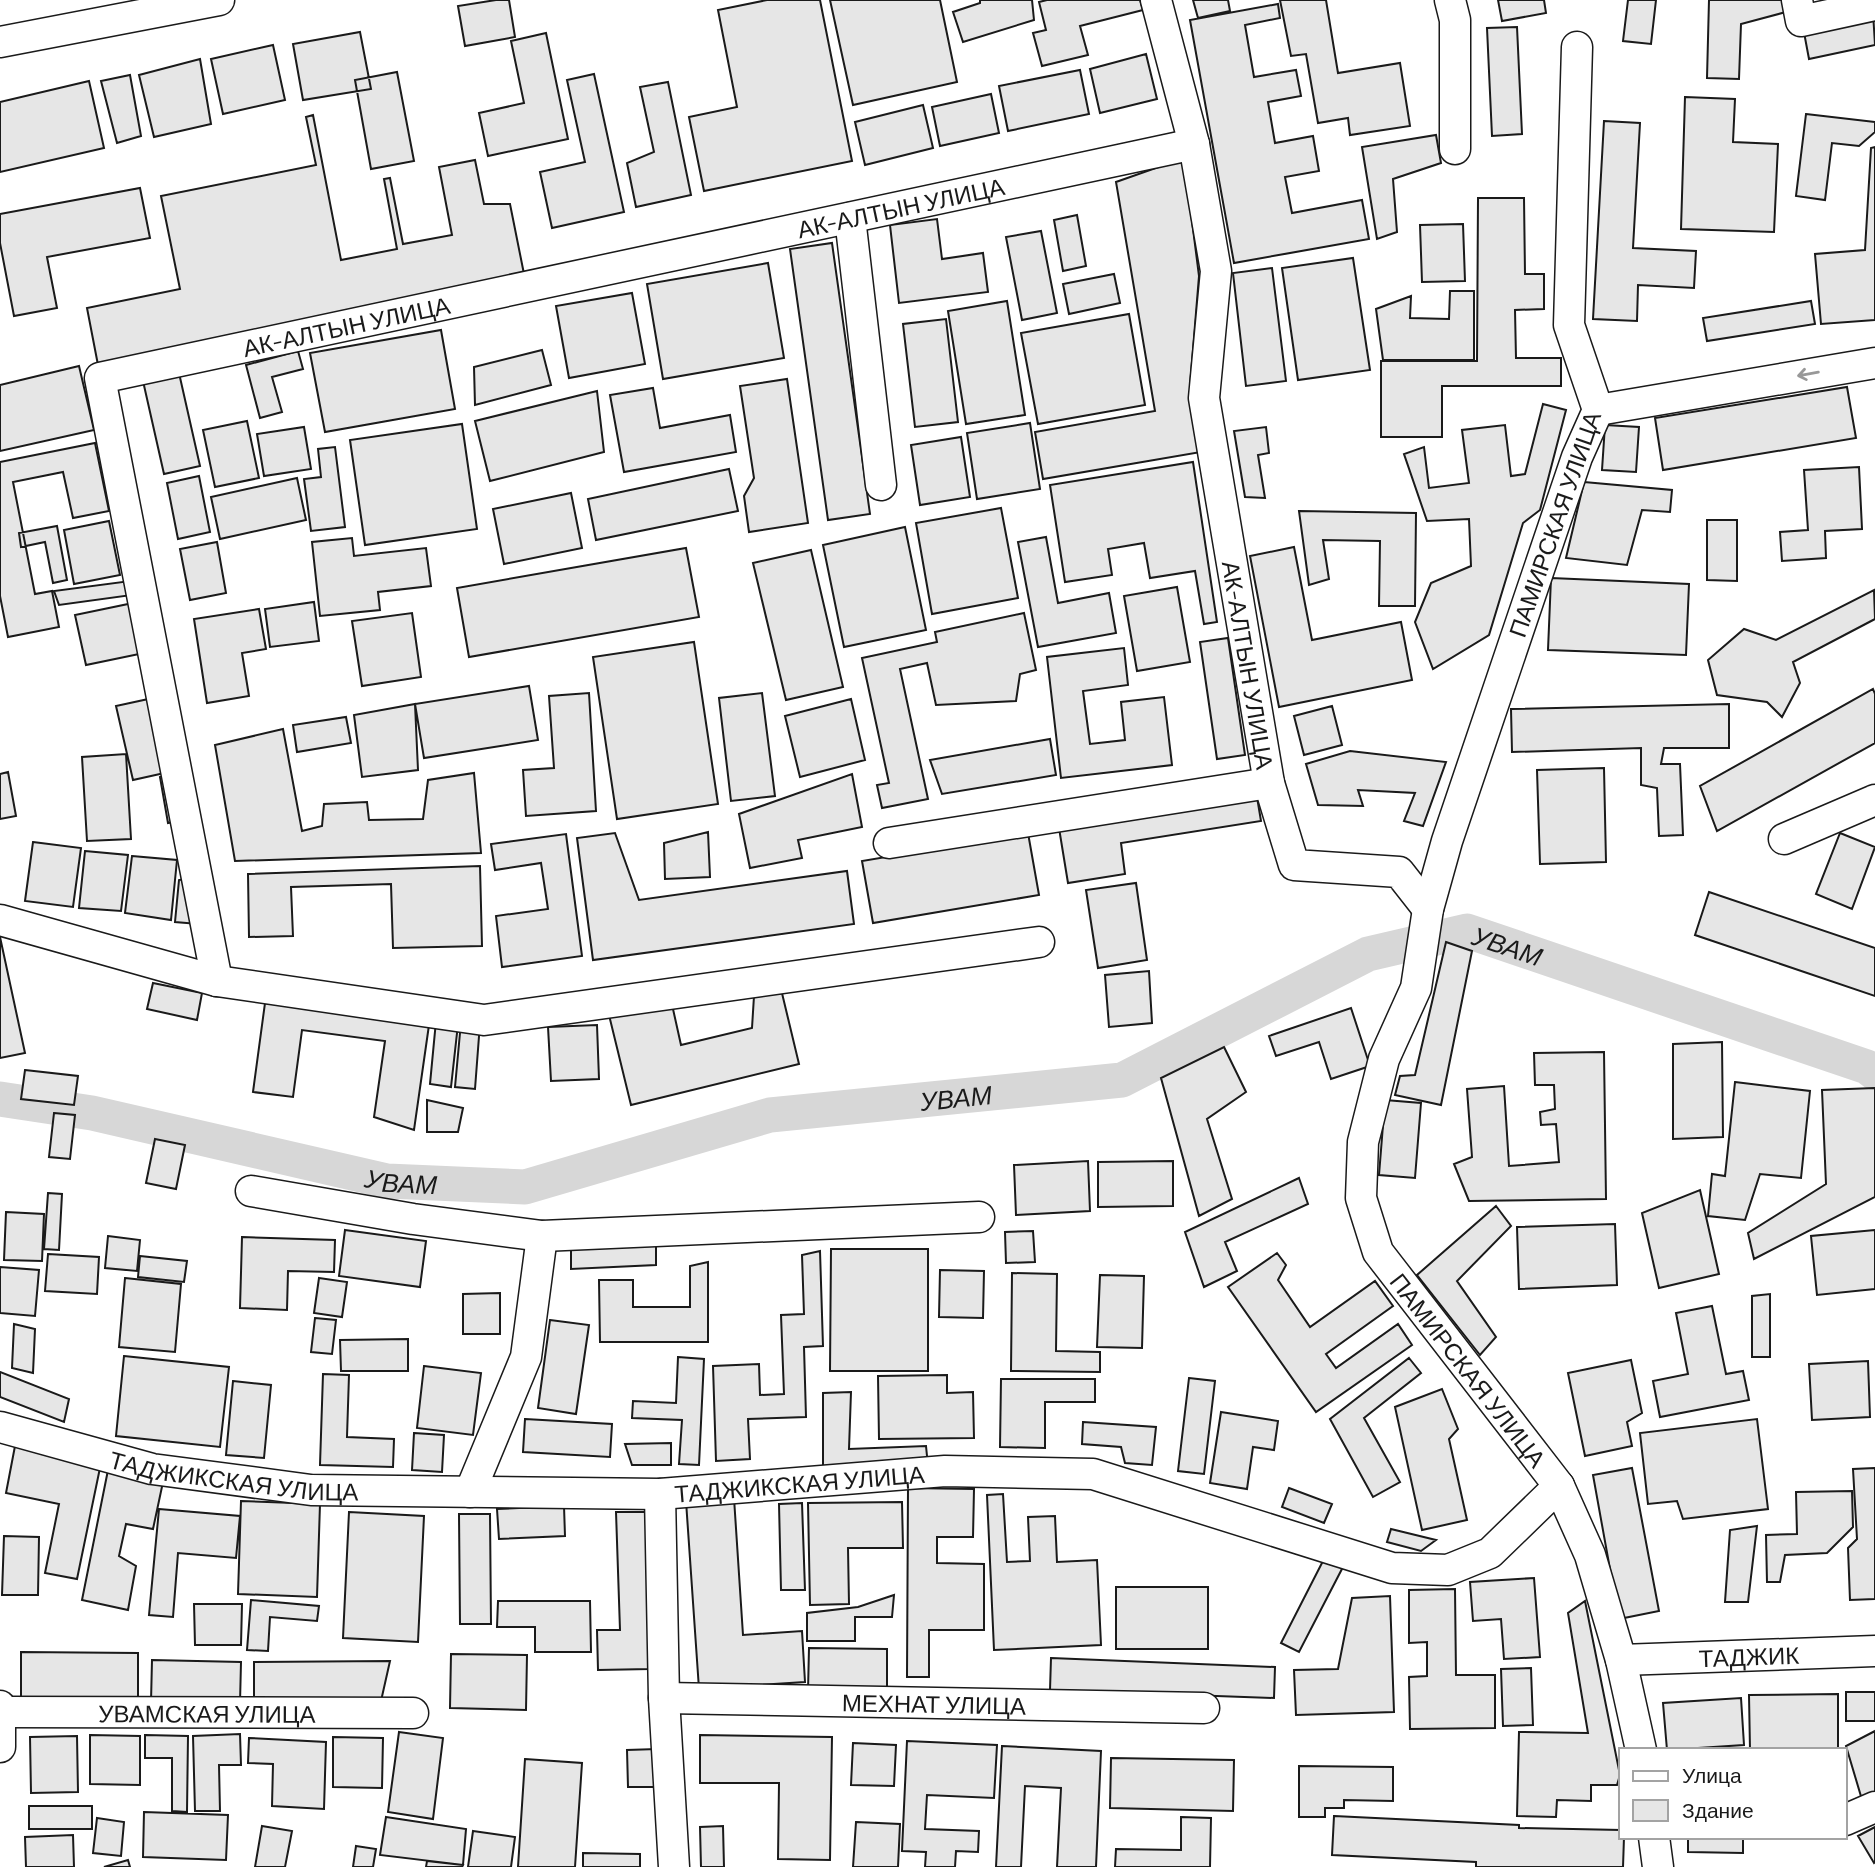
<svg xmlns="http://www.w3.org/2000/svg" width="1875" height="1867" font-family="Barlow,sans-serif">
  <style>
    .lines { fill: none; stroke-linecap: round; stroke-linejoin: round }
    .canal { stroke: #d7d7d7; stroke-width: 35 }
    .building { fill: #e6e6e6; stroke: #1a1a1a; stroke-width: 2 }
    .minor-casing { stroke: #1a1a1a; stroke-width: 33 }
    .minor { stroke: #fff; stroke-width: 30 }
    .oneway { stroke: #989898 }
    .labels { text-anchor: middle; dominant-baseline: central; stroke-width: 5; stroke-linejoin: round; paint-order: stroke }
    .street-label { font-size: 24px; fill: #1a1a1a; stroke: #fff }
    .water-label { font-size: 26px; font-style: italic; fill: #1a1a1a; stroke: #fff }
  </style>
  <rect width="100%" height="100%" fill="#fff"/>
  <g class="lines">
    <path class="canal" id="s1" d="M0 1099 92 1113 387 1181 525 1187 770 1115 1122 1080 1368 954 1467 931 1867 1067 1875 1073"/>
  </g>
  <path class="building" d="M496 0H509L515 37 465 46 458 6Z
    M767 0H820L852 161 704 191 689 117 737 107 718 10Z
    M830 0H940L957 82 853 105Z
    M980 0H1032L1034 20 963 42 953 12 980 3Z
    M1047 0H1140L1143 10 1080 26 1088 55 1042 66 1033 33 1046 30 1039 2Z
    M1193 0H1228L1230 11 1198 18Z
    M1280 0H1326L1338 73 1400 63 1410 126 1350 135 1348 118 1318 123 1306 54 1291 56Z
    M1498 0H1544L1546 13 1502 21Z
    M1628 0H1656L1651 44 1623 41Z
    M1709 0H1783L1786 12 1741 24 1739 79 1707 78Z
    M1278 4 1280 18 1245 25 1254 77 1296 70 1301 96 1268 102 1275 143 1313 136 1319 171 1285 177 1292 213 1362 200 1369 239 1234 263 1190 20Z
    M1873 12 1875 45 1809 59 1803 27Z
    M1517 27 1522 134 1492 136 1487 28Z
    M360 32 371 89 303 100 293 44Z
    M546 33 568 139 488 156 479 113 524 103 511 41Z
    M273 45 285 100 223 114 211 59Z
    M1146 54 1157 99 1100 113 1090 69Z
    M200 59 211 124 154 137 139 75Z
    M1080 70 1089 114 1008 131 999 86Z
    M397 72 414 161 371 169 355 80Z
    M594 74 624 212 552 228 540 172 585 162 567 80Z
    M130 75 141 136 117 143 101 81Z
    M89 81 104 148 0 172V102Z
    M668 82 691 195 636 207 627 163 654 152 640 87Z
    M991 94 999 133 940 146 932 107Z
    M1685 97 1735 99 1733 142 1778 144 1774 232 1681 229Z
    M923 105 933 148 865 165 855 122Z
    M1806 114 1875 122V132L1859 146 1832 143 1825 200 1796 196Z
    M313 115 341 260 397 249 384 179 390 178 403 244 452 235 439 167 475 160 484 204H510L525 279 98 365 87 308 180 289 161 196 316 165 306 117Z
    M1604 121 1640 123 1633 248 1696 251 1694 288 1638 285 1637 321 1593 319Z
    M1436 135 1441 163 1393 179 1397 232 1377 239 1362 147Z
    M1875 147V320L1821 324 1815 254 1865 250 1871 148Z
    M1184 158 1199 276 1190 386 1201 452 1043 479 1035 432 1155 411 1116 182Z
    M140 188 150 238 47 257 57 308 14 316 0 243V214Z
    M1478 198H1524L1525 274H1544V309L1515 310 1516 358H1561V386H1442V437H1381V361H1477Z
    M1077 215 1086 266 1063 271 1054 220Z
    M937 219 942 259 983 253 988 292 899 303 890 225Z
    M1463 224 1465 281 1422 282 1420 225Z
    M1041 231 1057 313 1022 320 1006 237Z
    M832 243 870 514 828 520 790 249Z
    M1353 258 1370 370 1298 380 1282 268Z
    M768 263 784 358 663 379 647 284Z
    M1272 268 1286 381 1246 386 1233 273Z
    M1114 274 1120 303 1069 314 1063 284Z
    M1450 291H1474V360H1383L1376 309 1411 296 1410 318 1449 319Z
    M632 293 645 364 569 378 556 306Z
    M1007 301 1025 415 966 424 948 311Z
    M1811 301 1815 324 1707 341 1703 318Z
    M1129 314 1145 405 1038 424 1021 333Z
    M946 319 958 422 915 427 903 324Z
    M441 330 455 409 325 432 310 353Z
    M542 350 551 385 475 405 474 367Z
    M298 351 303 369 272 377 282 412 260 418 246 365Z
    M79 366 94 430 0 451V385Z
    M179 373 200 466 164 474 143 381Z
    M787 379 808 523 749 532 744 496 754 478 740 386Z
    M1847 387 1856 438 1663 470 1655 418Z
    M653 388 660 428 730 415 736 452 624 472 610 395Z
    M597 391 604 452 490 481 475 421Z
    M1543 404 1566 410 1540 510 1523 523 1489 635 1433 669 1415 622 1431 583 1471 566 1469 519 1427 521 1404 454 1424 447 1429 488 1469 483 1462 430 1505 425 1511 476 1525 474Z
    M247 421 259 478 215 487 203 430Z
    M1030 423 1040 489 977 499 967 433Z
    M462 424 477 529 365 545 350 440Z
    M1605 425 1639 427 1636 472 1602 470Z
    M304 427 311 469 264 476 257 434Z
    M1266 427 1269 453 1258 455 1265 498 1245 497 1234 431Z
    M961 437 970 497 920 505 911 445Z
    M95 443 109 511 73 518 63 472 13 482 35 594 52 591 59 627 8 637 0 596V462Z
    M335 447 345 527 311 531 304 479 321 477 318 449Z
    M1193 462 1217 622 1204 624 1195 571 1150 578 1144 543 1108 549 1112 575 1065 582 1050 485Z
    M1859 467 1862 529 1825 531 1826 558 1782 561 1780 532 1808 530 1804 470Z
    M729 469 738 511 596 540 588 499Z
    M199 476 210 532 178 539 167 483Z
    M297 478 306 520 220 539 211 497Z
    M1584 482 1672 490 1670 512 1642 510 1627 565 1566 558Z
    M571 493 582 548 504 564 493 509Z
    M1001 508 1018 598 932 614 916 523Z
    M1299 511 1416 513 1415 606H1379L1380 541 1323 540 1329 579 1309 585Z
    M1707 520H1737V581L1707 580Z
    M109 521 120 575 74 584 64 530Z
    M57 526 67 580 53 583 45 542 21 547 19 533Z
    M905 527 926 630 844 647 823 545Z
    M1046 537 1058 603 1109 593 1116 633 1038 647 1018 542Z
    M352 538 354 556 426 548 431 586 378 592 380 610 320 616 312 542Z
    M217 542 226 593 190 600 180 549Z
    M1294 547 1312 640 1401 622 1412 680 1279 707 1250 556Z
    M686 548 699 617 469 657 457 588Z
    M811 550 843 687 786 700 753 563Z
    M1551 578 1689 584 1686 655 1548 650Z
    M130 581 132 595 59 605 54 591Z
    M1177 587 1190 662 1137 671 1124 596Z
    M1874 590 1875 619 1793 662 1800 683 1782 717 1767 702 1717 695 1708 660 1744 629 1776 640Z
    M314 602 319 641 270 647 265 609Z
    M133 603 144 653 86 665 75 615Z
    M259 609 266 649 242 653 249 696 207 703 194 619Z
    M412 613 421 677 362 686 352 621Z
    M1024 613 1036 670 1020 674 1016 701 936 705 927 663 900 669 928 799 882 808 877 785 889 783 862 658 937 642 935 632Z
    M1228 638 1245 755 1217 759 1200 642Z
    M694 642 718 804 617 819 593 657Z
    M1124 648 1128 685 1083 691 1090 744 1125 740 1121 702 1164 697 1172 765 1061 778 1047 657Z
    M529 686 538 740 424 758 415 704Z
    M1873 689 1875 694V743L1717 831 1700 786Z
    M589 693 596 811 526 816 523 770 554 768 549 696Z
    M762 693 775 796 731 801 719 698Z
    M153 698 169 772 133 780 116 706Z
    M851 699 865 760 800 777 785 716Z
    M415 704 418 770 362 777 354 715Z
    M1729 704V748H1664L1661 764H1680L1683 835 1659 836 1657 788 1641 785V748L1512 752 1511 709Z
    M1332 706 1342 745 1304 755 1294 716Z
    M346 717 351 743 297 752 293 725Z
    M283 729 302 831 322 826 324 804 367 802 369 820 423 819 428 780 474 773 481 853 235 861 215 745Z
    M1050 739 1056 775 942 794 930 760Z
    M1350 751 1446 762 1423 826 1404 821 1415 793 1358 790 1363 806 1318 805 1306 764Z
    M126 754 131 839 87 841 82 757Z
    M1604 768 1606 862 1540 864 1537 770Z
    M8 772 16 816 0 819V774Z
    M852 774 862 827 798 840 802 858 750 868 739 814Z
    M170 775 179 821 168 823 160 777Z
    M1257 797 1261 821 1121 843 1125 874 1068 883 1059 828Z
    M708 832 710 877 665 879 664 843Z
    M615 833 639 900 847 871 854 924 593 960 577 838Z
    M1028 833 1039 895 873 923 862 861Z
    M1840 833 1875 847 1852 909 1816 894Z
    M566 834 582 956 502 967 496 916 548 909 541 863 495 870 491 844Z
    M33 842 81 848 73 907 25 901Z
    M85 851 128 855 121 911 79 908Z
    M132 856 177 860 171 920 125 913Z
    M480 866 482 946 393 948 391 884 291 887 293 936 249 937 248 874Z
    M191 878 198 924 175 922 179 880Z
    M1136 883 1147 960 1098 968 1086 890Z
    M1709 892 1875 948V996L1695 935Z
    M0 937 25 1053 0 1058Z
    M1446 942 1472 951 1441 1105 1395 1095 1400 1076 1415 1075Z
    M1149 971 1152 1023 1109 1027 1105 975Z
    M153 983 202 993 197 1020 147 1009Z
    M781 989 799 1064 631 1105 609 1015 671 1000 681 1045 752 1028 754 996Z
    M265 1003 429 1025 414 1130 374 1117 385 1041 302 1030 293 1097 253 1092Z
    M1351 1008 1370 1066 1331 1079 1319 1042 1276 1056 1269 1036Z
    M436 1021 458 1024 451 1087 430 1084Z
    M461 1022 480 1023 475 1089 455 1087Z
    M597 1025 599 1079 551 1081 548 1027Z
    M1722 1042 1723 1137 1673 1139V1044Z
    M1224 1047 1246 1092 1207 1119 1232 1199 1199 1216 1161 1078Z
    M1604 1052 1606 1199 1469 1201 1454 1164 1472 1157 1467 1089 1504 1086 1509 1166 1559 1162 1556 1124 1541 1125 1540 1112 1555 1109 1554 1085H1535L1534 1053Z
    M25 1070 78 1076 74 1105 21 1099Z
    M1735 1082 1810 1091 1801 1178 1760 1174 1745 1220 1708 1216 1712 1174 1725 1176Z
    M1875 1088V1197L1754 1259 1748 1233 1826 1184 1822 1090Z
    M427 1100 463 1108 458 1132H427Z
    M1385 1100 1421 1103 1415 1178 1379 1175Z
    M54 1113 75 1115 70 1159 49 1157Z
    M155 1139 185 1145 176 1189 146 1183Z
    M1088 1161 1090 1211 1016 1215 1014 1165Z
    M1173 1161V1206L1098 1207V1162Z
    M1299 1178 1308 1204 1225 1242 1237 1271 1204 1287 1185 1232Z
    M1700 1190 1719 1274 1659 1288 1642 1213Z
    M48 1193 62 1194 59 1250 44 1249Z
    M1496 1206 1511 1226 1457 1281 1496 1337 1480 1355 1417 1275Z
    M6 1212 44 1214 42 1261 4 1260Z
    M1615 1224 1617 1285 1519 1289 1517 1227Z
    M345 1230 426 1241 420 1287 339 1276Z
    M1875 1230V1289L1817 1295 1811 1236Z
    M1033 1231 1035 1262 1006 1263 1005 1232Z
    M108 1236 140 1240 137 1271 105 1268Z
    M242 1237 335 1240 334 1272 288 1271 287 1310 240 1308Z
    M656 1242V1265L571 1269V1245Z
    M831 1249H928V1371H830Z
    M820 1251 823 1346 804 1347 806 1417 748 1419 750 1459 716 1461 713 1366 759 1364 760 1395 784 1394 781 1315 804 1314 802 1255Z
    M1277 1253 1286 1265 1278 1280 1310 1327 1375 1281 1393 1306 1326 1354 1336 1368 1398 1324 1412 1345 1316 1412 1228 1287Z
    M48 1254 99 1257 97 1294 45 1291Z
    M140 1256 187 1261 184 1282 138 1277Z
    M708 1262V1342H600L599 1280H633V1307H690V1266Z
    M0 1267 39 1270 35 1316 0 1313Z
    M940 1270 984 1271 983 1318 939 1317Z
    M1012 1273 1057 1274 1056 1351 1100 1352V1372L1011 1371Z
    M1100 1275 1144 1276 1142 1348 1097 1347Z
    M125 1278 181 1284 175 1352 119 1347Z
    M319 1278 347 1282 342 1317 314 1313Z
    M500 1293V1334H463V1294Z
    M1770 1294V1357H1752V1296Z
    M1712 1306 1726 1374 1743 1371 1749 1400 1660 1417 1653 1381 1688 1374 1676 1313Z
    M315 1318 336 1320 332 1354 311 1352Z
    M550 1320 589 1325 576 1414 538 1408Z
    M14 1324 35 1329 33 1373 12 1368Z
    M408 1339V1371H341L340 1340Z
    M124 1356 229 1367 220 1447 116 1436Z
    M678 1357 704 1359 699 1465 679 1464 682 1420 632 1418 633 1401 676 1403Z
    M1409 1358 1421 1373 1364 1418 1400 1482 1373 1497 1330 1419Z
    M1631 1360 1642 1413 1627 1422 1632 1446 1585 1456 1568 1373Z
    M1868 1361 1870 1417 1812 1420 1809 1364Z
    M424 1366 481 1373 473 1435 417 1428Z
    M0 1372 69 1399 64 1422 0 1397Z
    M323 1374 349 1375 347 1437 394 1439 393 1467 320 1465Z
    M947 1375V1393L973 1392 974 1438 879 1439 878 1376Z
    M1189 1378 1215 1381 1204 1474 1178 1471Z
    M1001 1379H1095V1402H1045V1448L1000 1447Z
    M233 1381 271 1385 264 1458 226 1455Z
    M1442 1389 1458 1429 1449 1439 1467 1520 1422 1530 1395 1407Z
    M851 1392 849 1449 926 1446 928 1466 823 1467V1393Z
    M1221 1412 1278 1421 1274 1450 1253 1447 1247 1489 1210 1483Z
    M525 1419 612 1424 610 1457 523 1452Z
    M1757 1419 1768 1509 1683 1519 1677 1501 1648 1504 1640 1433Z
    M1083 1422 1156 1427 1152 1465 1125 1463 1121 1447 1082 1444Z
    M414 1433 444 1435 442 1472 412 1470Z
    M671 1443V1465H632L625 1444Z
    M15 1446 101 1463 77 1579 45 1573 59 1504 6 1493Z
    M1632 1468 1659 1611 1619 1619 1593 1475Z
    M1875 1468V1599L1850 1600 1848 1548 1857 1539 1853 1469Z
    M108 1470 163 1482 153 1529 126 1524 119 1556 136 1566 128 1610 82 1600Z
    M908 1488 974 1489 973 1537H937V1563L984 1564V1630H929V1677H907Z
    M1289 1488 1332 1504 1324 1523 1282 1507Z
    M1852 1491 1853 1527 1827 1553 1785 1555 1780 1582H1767L1766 1535 1797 1534 1796 1492Z
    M1003 1494 1007 1562 1030 1561 1028 1517 1055 1516 1057 1562 1097 1560 1101 1645 994 1650 987 1495Z
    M734 1498 743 1635 802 1631 805 1682 699 1689 686 1501Z
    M241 1501 320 1504 317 1597 238 1594Z
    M902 1502 903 1548H848L849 1604 810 1605 808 1503Z
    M802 1503 805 1590H781L779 1504Z
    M564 1506 565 1536 499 1539 497 1509Z
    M159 1509 240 1516 236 1558 178 1553 173 1617 149 1615Z
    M349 1512 424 1516 418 1642 343 1638Z
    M616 1512H646L650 1669 598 1670 597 1630H620Z
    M459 1514H490L491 1624H460Z
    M1757 1526 1748 1602H1725L1730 1530Z
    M1391 1529 1436 1540 1421 1551 1387 1542Z
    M4 1536 39 1537 38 1595H2Z
    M1324 1559 1344 1565 1299 1652 1281 1643Z
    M1534 1578 1540 1657 1504 1659 1501 1619 1473 1621 1470 1582Z
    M1116 1587H1208V1649H1116Z
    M1455 1589 1456 1675H1495V1728L1410 1729 1409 1677 1427 1676V1642L1409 1643V1590Z
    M894 1595 892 1617H855V1641H807V1613L858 1607Z
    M1390 1596 1394 1712 1296 1715 1294 1670 1338 1669 1352 1598Z
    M251 1600 319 1606 317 1621 270 1617 268 1651 247 1650Z
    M498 1601H590L591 1652H535V1627H497Z
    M1585 1601 1620 1775 1617 1785H1591V1801L1557 1800 1556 1817 1517 1816 1519 1732 1588 1733 1568 1613Z
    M194 1604H242L241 1645H195Z
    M809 1648 887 1649V1692L808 1691Z
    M21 1652 138 1653V1702L21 1701Z
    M451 1654 527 1655 526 1710 450 1708Z
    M1051 1658 1275 1667 1274 1698 1050 1690Z
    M152 1660 241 1662 240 1703 151 1702Z
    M390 1661 381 1701 254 1702V1662Z
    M1531 1668 1533 1725 1503 1726 1501 1669Z
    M1846 1692H1875V1721H1846Z
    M1838 1694V1750H1750L1749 1695Z
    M1741 1698 1744 1745 1667 1750 1663 1703Z
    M1875 1731V1797L1863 1803 1846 1746Z
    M399 1732 443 1738 433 1819 388 1812Z
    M240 1734 241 1765H219L220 1811H195L193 1736Z
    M90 1735 140 1736V1785L90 1784Z
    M145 1735 188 1736 187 1812 172 1811V1758H145Z
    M700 1735 832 1737 830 1860 778 1859 779 1783H700Z
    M77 1736 78 1792 31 1793 30 1737Z
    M333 1737 383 1738 382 1788 333 1787Z
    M249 1738 326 1742 324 1809 272 1806 273 1764 248 1763Z
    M907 1741 997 1745 994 1798 927 1795 925 1829 979 1831 978 1852 956 1851 955 1867H925L926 1852 902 1851Z
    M853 1743 896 1745 894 1786 851 1785Z
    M1002 1746 1101 1751 1096 1867H1057L1061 1788 1025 1786 1021 1867H996Z
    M657 1749 659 1787H628L627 1750Z
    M1111 1758 1234 1760 1233 1811 1110 1808Z
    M525 1759 582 1763 575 1867H518Z
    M1299 1766 1393 1767V1801L1344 1800V1808H1325V1817H1299Z
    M29 1806H92V1829H29Z
    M144 1812 228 1815 226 1860 143 1857Z
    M1334 1816 1519 1825V1828L1621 1830V1837H1624L1623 1867H1476V1862L1332 1855Z
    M386 1817 466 1829 463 1865 380 1855Z
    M1181 1817 1211 1818 1210 1867H1115L1116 1849 1181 1850Z
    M97 1818 124 1822 121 1856 93 1853Z
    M856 1822 900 1824 898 1867H853Z
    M262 1826 292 1831 285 1867H255Z
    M723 1826 724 1867H701L700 1827Z
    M1875 1827V1862L1874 1863 1858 1836Z
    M473 1831 515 1837 511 1867H468Z
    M73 1835 74 1867H26L25 1837Z
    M1688 1837H1743V1853L1688 1852Z
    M356 1846 376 1849 373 1867H353Z
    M583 1853 640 1854V1867H583Z
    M128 1860 130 1867H104Z
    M427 1861 463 1865 462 1867H426Z"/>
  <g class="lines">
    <defs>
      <g id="minor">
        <path id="s2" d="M1156 0 1194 144 1216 271 1204 398 1269 783 1294 865 1399 872 1428 909"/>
        <path d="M1450 0 1455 20V149"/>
        <path d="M1797 0 1801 21 1875 5"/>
        <path d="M0 42 219 0"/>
        <path id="s3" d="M1577 47 1569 325 1598 410 1577 457 1447 841 1428 909 1416 988 1384 1059 1363 1142 1361 1198 1378 1252 1559 1486 1590 1555 1621 1660 1641 1750"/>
        <path d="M850 218 881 485"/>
        <path d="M1598 410 1875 363"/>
        <path d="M1784 839 1875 800"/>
        <path d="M889 843 1269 783"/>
        <path d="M0 920 217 981 484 1020 1039 942"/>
        <path id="s4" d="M217 981 100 378 1194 144"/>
        <path d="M251 1191 413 1219 542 1236 979 1217"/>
        <path id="s5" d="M0 1427 152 1469 311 1490 660 1494 945 1471 1093 1474 1392 1568 1448 1570 1490 1553 1559 1486"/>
        <path d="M470 1492 526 1357 542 1236"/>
        <path d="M660 1494 664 1698 674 1867"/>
        <path id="s6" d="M1621 1660 1875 1651"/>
        <path id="s7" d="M664 1698 1204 1708"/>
        <path d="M0 1706V1747"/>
        <path id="s8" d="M1 1712 413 1713"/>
        <path d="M1845 1820 1875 1807"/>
        <path d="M1654 1837 1658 1867"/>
      </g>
    </defs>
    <use href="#minor" class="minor-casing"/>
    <use href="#minor" class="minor"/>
  </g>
  <defs><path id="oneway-shaft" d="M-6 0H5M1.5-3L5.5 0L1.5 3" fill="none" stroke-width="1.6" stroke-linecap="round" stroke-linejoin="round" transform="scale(1.75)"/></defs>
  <use class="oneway" href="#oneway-shaft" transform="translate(1808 374) rotate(170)"/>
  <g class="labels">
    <g class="street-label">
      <text stroke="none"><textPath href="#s4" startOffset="1433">АК-АЛТЫН УЛИЦА</textPath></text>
      <text stroke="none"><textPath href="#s4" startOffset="866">АК-АЛТЫН УЛИЦА</textPath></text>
      <text transform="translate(1554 524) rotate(-71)">ПАМИРСКАЯ УЛИЦА</text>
      <text stroke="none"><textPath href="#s2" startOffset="676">АК-АЛТЫН УЛИЦА</textPath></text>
      <text stroke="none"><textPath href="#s3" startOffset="1400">ПАМИРСКАЯ УЛИЦА</textPath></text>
      <text stroke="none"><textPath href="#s5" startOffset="240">ТАДЖИКСКАЯ УЛИЦА</textPath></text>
      <text stroke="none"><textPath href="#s5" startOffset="807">ТАДЖИКСКАЯ УЛИЦА</textPath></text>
      <text stroke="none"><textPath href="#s6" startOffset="128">ТАДЖИК</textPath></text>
      <text stroke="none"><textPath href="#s7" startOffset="270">МЕХНАТ УЛИЦА</textPath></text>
      <text stroke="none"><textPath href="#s8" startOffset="206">УВАМСКАЯ УЛИЦА</textPath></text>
    </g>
    <g class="water-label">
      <text stroke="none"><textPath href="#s1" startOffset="1564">УВАМ</textPath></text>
      <text stroke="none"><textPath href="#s1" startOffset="976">УВАМ</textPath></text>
      <text stroke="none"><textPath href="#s1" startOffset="410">УВАМ</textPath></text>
    </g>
  </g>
  <rect x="1619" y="1748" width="228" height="91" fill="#ffffff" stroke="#a3a3a3" stroke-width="2"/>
  <rect x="1633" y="1771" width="35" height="10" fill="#ffffff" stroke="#a3a3a3" stroke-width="2"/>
  <text x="1682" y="1783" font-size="21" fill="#1a1a1a">Улица</text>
  <rect x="1633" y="1800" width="35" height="21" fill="#e6e6e6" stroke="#a3a3a3" stroke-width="2"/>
  <text x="1682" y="1818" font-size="21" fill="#1a1a1a">Здание</text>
</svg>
